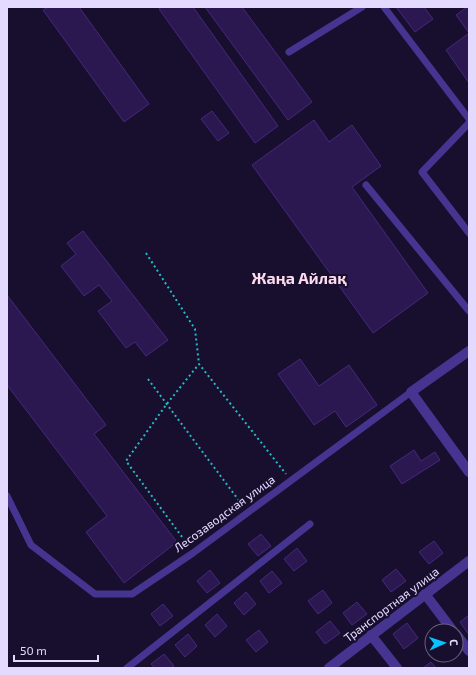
<svg xmlns="http://www.w3.org/2000/svg" width="476" height="675" font-family="'Exo 2',sans-serif">
  <style>
    .building { fill: #2c1850; stroke: #45287e }
    .lines { fill: none; stroke-linecap: round; stroke-linejoin: round }
    .path { stroke: #23bcca; stroke-width: 2; stroke-dasharray: 2 3; stroke-linecap: butt }
    .service { stroke: #453591; stroke-width: 7 }
    .minor { stroke: #453591; stroke-width: 10 }
    .labels { text-anchor: middle; dominant-baseline: central; stroke-width: 4; stroke-linejoin: round; paint-order: stroke }
    .street-label { font-size: 12px; fill: #e4daff; stroke: #180e2d }
    .district-label { font-size: 16px; font-weight: bold; fill: #ffdced; stroke: #180e2d }
  </style>
  <rect width="100%" height="100%" fill="#180e2d"/>
  <path class="building" d="M48 7H79L149 104 124 122 43 10Z
    M162 7H193L278 126 255 143 159 9Z
    M205 7H242L312 102 288 120Z
    M396 7H424L433 19 415 32Z
    M467 7H469V33L456 15Z
    M469 33V83L446 50Z
    M212 111 229 133 218 141 201 119Z
    M314 120 329 142 352 125 381 166 352 187 428 293 373 333 252 165Z
    M83 231 168 340 146 356 135 342 126 348 98 311 112 301 99 285 84 296 61 266 76 254 67 243Z
    M7 295 106 425 94 434 177 542 124 583 86 532 107 516 7 385Z
    M300 359 319 386 349 365 377 405 346 427 335 411 314 425 278 374Z
    M414 450 421 461 435 452 440 460 402 484 390 466Z
    M261 534 271 546 258 556 248 544Z
    M434 541 443 553 429 564 419 552Z
    M297 548 307 561 294 571 284 559Z
    M396 569 406 581 391 592 382 580Z
    M210 570 220 583 207 593 197 581Z
    M272 571 282 583 269 593 260 581Z
    M323 590 332 603 318 614 308 601Z
    M246 592 256 604 244 615 234 603Z
    M357 602 367 614 352 625 343 613Z
    M163 604 173 616 160 626 151 614Z
    M217 614 227 626 215 637 205 625Z
    M469 615V635L460 622Z
    M330 621 340 633 325 644 316 632Z
    M407 623 418 638 404 649 393 634Z
    M259 630 268 642 256 652 246 640Z
    M188 634 197 646 185 657 175 645Z
    M164 654 174 666 171 668H155L151 664Z
    M431 662 436 668H423Z"/>
  <g class="lines">
    <path class="path" d="M146 253 195 329 199 364 286 474
      M148 379 243 506
      M188 545 126 461 166 405 199 364"/>
    <path class="service" d="M384 7 469 119
      M289 52 362 7
      M469 123 422 172 469 233
      M366 185 469 311
      M7 496 31 545 95 594H132L193 553 411 392
      M127 668 310 524"/>
    <path class="minor" d="M469 351 411 392 469 472
      M425 594 453 631
      M456 634 469 651
      M371 635 397 668
      M329 668 469 561"/>
  </g>
  <g class="labels">
    <g class="street-label">
      <text transform="translate(224 513) rotate(-36)">Лесозаводская улица</text>
      <text transform="translate(391 604) rotate(-37)">Транспортная улица</text>
    </g>
    <g class="district-label">
      <text x="299" y="277">Жаңа Айлақ</text>
    </g>
  </g>
  <rect width="476" height="675" fill="none" stroke="#e4daff" stroke-width="16"/>
  <g transform="translate(444 643) rotate(87)"><circle r="19" fill="#180e2d" stroke="#6a6081"/>
  <path d="M0-3L7 15L0 10L-7 15Z" fill="#06c2ff"/>
  <text y="-6" font-size="11" font-weight="bold" text-anchor="middle" fill="#e4daff">С</text>
  </g>
  <path d="M14 655v6h84v-6" fill="none" stroke="#e4daff" stroke-width="2"/>
  <text x="20" y="655" font-size="12" fill="#e4daff" stroke="#180e2d" stroke-width="3" paint-order="stroke">50 m</text>
</svg>
